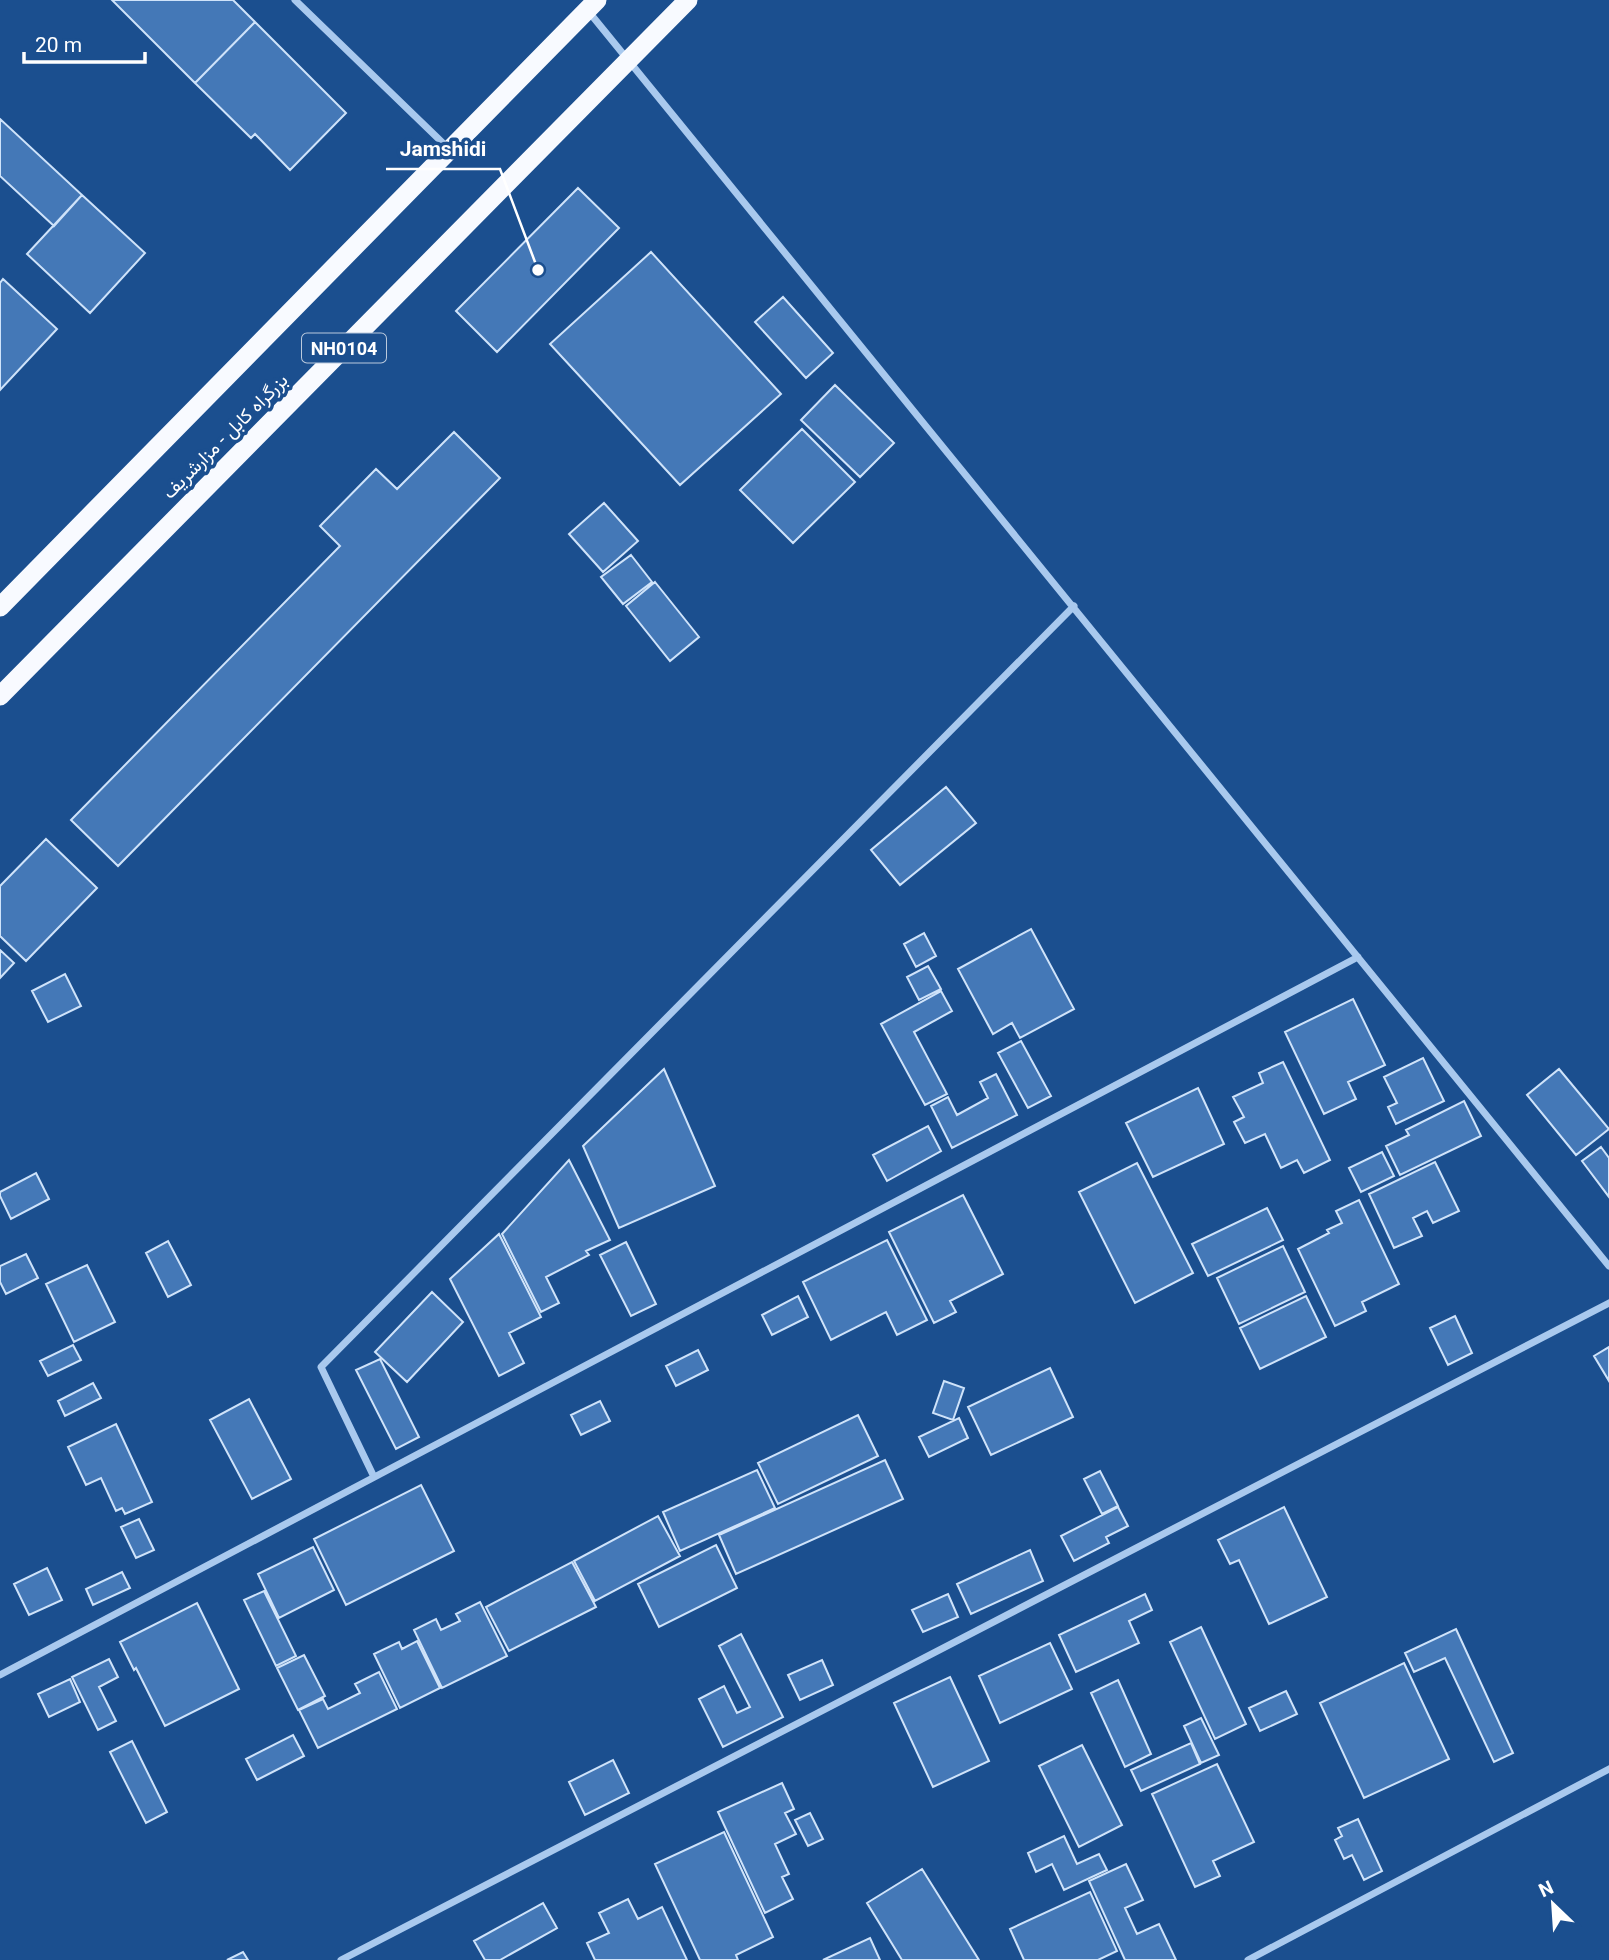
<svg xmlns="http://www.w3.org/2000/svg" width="1609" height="1960" font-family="Roboto,Vazirmatn,sans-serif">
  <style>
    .building { fill: #4478b7; stroke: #cfe3fa; stroke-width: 2 }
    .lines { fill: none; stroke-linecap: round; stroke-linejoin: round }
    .minor { stroke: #a9c9ee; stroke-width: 7 }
    .trunk { stroke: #f8faff; stroke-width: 19 }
    .labels { text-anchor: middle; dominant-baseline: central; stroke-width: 7; stroke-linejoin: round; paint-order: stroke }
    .shield { fill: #1b4f8f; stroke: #bbcadd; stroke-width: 2 }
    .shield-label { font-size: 18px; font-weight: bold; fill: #fff }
    .street-label { font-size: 19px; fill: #fff; stroke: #1b4f8f }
    .leader { fill: none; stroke: #fff; stroke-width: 2.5 }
    .callout-dot { fill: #fff; stroke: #1b4f8f; stroke-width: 2.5 }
    .callout-label { font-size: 21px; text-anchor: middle; font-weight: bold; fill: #fff; stroke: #1b4f8f; stroke-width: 7; stroke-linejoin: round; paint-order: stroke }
  </style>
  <rect width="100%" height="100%" fill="#1b4f8f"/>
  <path class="building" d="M112 0H233L255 22 195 83Z
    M255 22 346 113 290 170 255 134 251 138 195 83Z
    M0 119 82 195 54 226 0 176Z
    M578 188 619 228 497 352 456 311Z
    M82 195 145 253 90 313 27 254Z
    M651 252 781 394 680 485 550 344Z
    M3 279 57 329 0 390V283Z
    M783 297 833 353 806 378 755 322Z
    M835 385 894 443 860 477 801 420Z
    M802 429 855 482 793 543 740 490Z
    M454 432 500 478 118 866 71 820 340 546 320 526 376 469 397 489Z
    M604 503 638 541 603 572 569 534Z
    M631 555 652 582 623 604 601 577Z
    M655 582 699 637 670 661 626 606Z
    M946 787 976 823 900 885 871 850Z
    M46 839 97 888 26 961 0 936V886Z
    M1031 929 1074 1009 1020 1038 1012 1023 993 1034 958 969Z
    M924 933 936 956 916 967 904 944Z
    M0 950 14 963 0 978Z
    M928 966 941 989 919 1000 907 977Z
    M65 974 81 1006 48 1022 32 991Z
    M941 991 952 1011 914 1032 947 1094 925 1105 881 1024Z
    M1353 999 1385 1065 1348 1082 1356 1099 1324 1114 1285 1032Z
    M1021 1041 1051 1096 1028 1108 998 1053Z
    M1423 1058 1444 1101 1396 1124 1388 1107 1397 1103 1384 1077Z
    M1283 1062 1330 1160 1304 1173 1297 1160 1281 1168 1265 1134 1245 1143 1234 1122 1244 1117 1233 1097 1263 1083 1259 1073Z
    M664 1069 715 1186 619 1228 583 1146Z
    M1559 1069 1609 1129 1576 1155 1527 1095Z
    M996 1074 1017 1115 952 1148 931 1106 948 1097 957 1115 988 1098 980 1082Z
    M1198 1088 1224 1144 1153 1177 1126 1123Z
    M1464 1101 1481 1136 1400 1175 1386 1146 1409 1135 1406 1130Z
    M928 1126 941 1151 887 1181 873 1155Z
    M1601 1147 1609 1158V1197L1582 1161Z
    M1382 1152 1394 1176 1361 1192 1349 1168Z
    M569 1160 610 1240 586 1251 589 1255 546 1277 559 1303 541 1312 502 1234Z
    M1435 1162 1459 1211 1433 1223 1427 1211 1413 1218 1422 1236 1394 1248 1369 1194Z
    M1137 1163 1193 1273 1135 1303 1079 1192Z
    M36 1173 49 1199 11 1219 0 1196V1192Z
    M963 1195 1003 1274 950 1301 956 1312 934 1323 889 1232Z
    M1359 1200 1399 1284 1362 1302 1366 1311 1335 1326 1298 1249 1329 1233 1327 1230 1342 1223 1336 1211Z
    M1267 1208 1283 1240 1208 1276 1192 1244Z
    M499 1234 541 1317 509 1333 524 1363 499 1376 450 1279Z
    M887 1240 927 1320 897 1335 886 1312 831 1340 803 1282Z
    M168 1241 191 1285 168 1297 146 1253Z
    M626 1242 656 1304 631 1316 600 1255Z
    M1283 1246 1305 1292 1239 1324 1217 1278Z
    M26 1254 38 1278 6 1294 0 1282V1266Z
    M87 1265 115 1322 74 1342 46 1284Z
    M432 1292 463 1322 407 1382 375 1352Z
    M798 1296 808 1317 772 1335 762 1315Z
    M1306 1296 1326 1337 1260 1369 1240 1328Z
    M1455 1316 1472 1353 1448 1365 1430 1328Z
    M73 1345 81 1360 48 1376 40 1361Z
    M1609 1347V1381L1594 1356Z
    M698 1350 708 1370 676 1386 666 1366Z
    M380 1359 419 1437 396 1449 356 1370Z
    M1050 1368 1073 1417 991 1455 968 1407Z
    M944 1381 964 1388 953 1420 933 1413Z
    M93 1383 101 1398 65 1416 58 1401Z
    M249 1399 291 1479 252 1499 210 1420Z
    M600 1401 610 1421 581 1435 571 1415Z
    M858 1415 878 1456 778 1504 758 1463Z
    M959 1418 968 1438 929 1457 919 1437Z
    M116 1424 152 1502 125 1514 122 1508 116 1511 101 1478 86 1485 68 1447Z
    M885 1460 903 1499 736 1574 719 1535Z
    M757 1470 775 1508 680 1551 663 1512Z
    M1100 1471 1118 1506 1102 1514 1084 1479Z
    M421 1485 454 1551 346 1605 314 1539Z
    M1118 1507 1128 1526 1106 1537 1109 1543 1074 1561 1061 1536Z
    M1284 1507 1327 1597 1269 1624 1239 1560 1230 1564 1218 1540Z
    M658 1516 680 1556 595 1601 574 1561Z
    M139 1519 154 1550 136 1558 121 1527Z
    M716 1545 737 1588 659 1627 638 1584Z
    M313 1547 334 1590 279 1618 258 1574Z
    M1030 1550 1043 1581 971 1614 957 1584Z
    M572 1562 596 1607 509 1651 486 1607Z
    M47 1568 62 1600 29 1615 14 1584Z
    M122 1572 130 1588 93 1605 86 1589Z
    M264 1591 296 1656 276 1666 244 1600Z
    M948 1594 958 1617 923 1632 912 1610Z
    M1145 1594 1152 1610 1129 1621 1139 1643 1076 1672 1059 1635Z
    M480 1602 507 1656 442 1688 414 1630 436 1619 441 1630 460 1621 456 1614Z
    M197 1603 239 1689 165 1726 136 1668 134 1670 120 1642Z
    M1201 1627 1246 1724 1215 1739 1170 1642Z
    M1456 1629 1513 1753 1494 1762 1445 1658 1414 1672 1405 1653Z
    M741 1634 783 1717 723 1747 699 1699 724 1686 737 1713 750 1707 719 1646Z
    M417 1641 440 1688 400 1708 374 1654 399 1642 402 1649Z
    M1050 1643 1072 1689 1000 1723 979 1676Z
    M304 1655 325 1696 298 1710 277 1668Z
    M109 1659 118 1677 99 1687 116 1721 98 1730 72 1677Z
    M822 1660 833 1685 800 1700 788 1675Z
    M1404 1663 1449 1759 1364 1798 1320 1703Z
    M379 1672 397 1709 318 1748 299 1710 323 1699 328 1709 360 1693 355 1684Z
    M950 1677 989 1761 933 1787 894 1703Z
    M70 1679 80 1702 49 1717 38 1694Z
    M1118 1680 1151 1754 1125 1767 1091 1693Z
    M1286 1691 1297 1714 1260 1731 1249 1708Z
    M1201 1718 1219 1755 1201 1763 1184 1726Z
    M293 1735 304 1756 257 1780 246 1759Z
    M132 1741 167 1812 146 1823 110 1752Z
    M1191 1743 1200 1764 1141 1791 1131 1770Z
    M1082 1745 1122 1825 1079 1847 1039 1766Z
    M613 1760 629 1793 585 1815 569 1782Z
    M1217 1764 1254 1842 1213 1861 1220 1876 1195 1887 1152 1794Z
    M782 1783 794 1809 785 1813 796 1834 775 1844 789 1874 782 1877 793 1899 765 1913 718 1812Z
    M810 1813 823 1839 808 1846 795 1820Z
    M1358 1819 1382 1871 1364 1880 1352 1855 1344 1859 1335 1840 1342 1836 1338 1828Z
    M724 1832 773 1937 736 1955 738 1960H700L655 1864Z
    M1064 1836 1077 1864 1099 1854 1107 1870 1064 1890 1052 1864 1036 1872 1028 1853Z
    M1126 1864 1143 1900 1125 1908 1137 1934 1159 1924 1176 1960H1125L1089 1881Z
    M922 1869 979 1960H902L867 1903Z
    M1090 1892 1117 1951 1098 1960H1024L1010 1929Z
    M628 1899 638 1919 662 1907 687 1960H595L587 1943 609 1933 599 1913Z
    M543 1903 557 1928 500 1960H485L474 1941Z
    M870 1938 880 1960H823Z
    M243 1952 248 1960H227Z"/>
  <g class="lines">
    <path class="minor" d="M295 0 448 148
      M589 12 1609 1266
      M374 1477 321 1367 1074 606
      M0 1675 1358 957
      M341 1960 1609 1303
      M1248 1960 1609 1769"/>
    <path class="trunk" d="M0 607 597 0
      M0 696 688 0"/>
  </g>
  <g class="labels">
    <rect class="shield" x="302" y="333.5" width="84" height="29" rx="5"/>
    <g class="shield-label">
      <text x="344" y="348">NH0104</text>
    </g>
    <g class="street-label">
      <text transform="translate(225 436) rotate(-45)">بزرگراه کابل - مزارشریف</text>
    </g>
  </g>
  <path class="leader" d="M538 270L500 169H386"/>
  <circle class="callout-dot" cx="538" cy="270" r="7"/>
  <g class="callout-label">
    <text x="443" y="156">Jamshidi</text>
  </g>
  <g transform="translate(1553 1904) rotate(335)" stroke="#1b4f8f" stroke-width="5" paint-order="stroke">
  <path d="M0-5L12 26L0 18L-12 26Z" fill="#ffffff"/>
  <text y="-10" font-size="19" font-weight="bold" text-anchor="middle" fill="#ffffff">N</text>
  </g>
  <path d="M24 52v10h121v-10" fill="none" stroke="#ffffff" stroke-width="3.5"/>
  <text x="35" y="52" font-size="21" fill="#ffffff" stroke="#1b4f8f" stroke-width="5" paint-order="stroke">20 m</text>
</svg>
